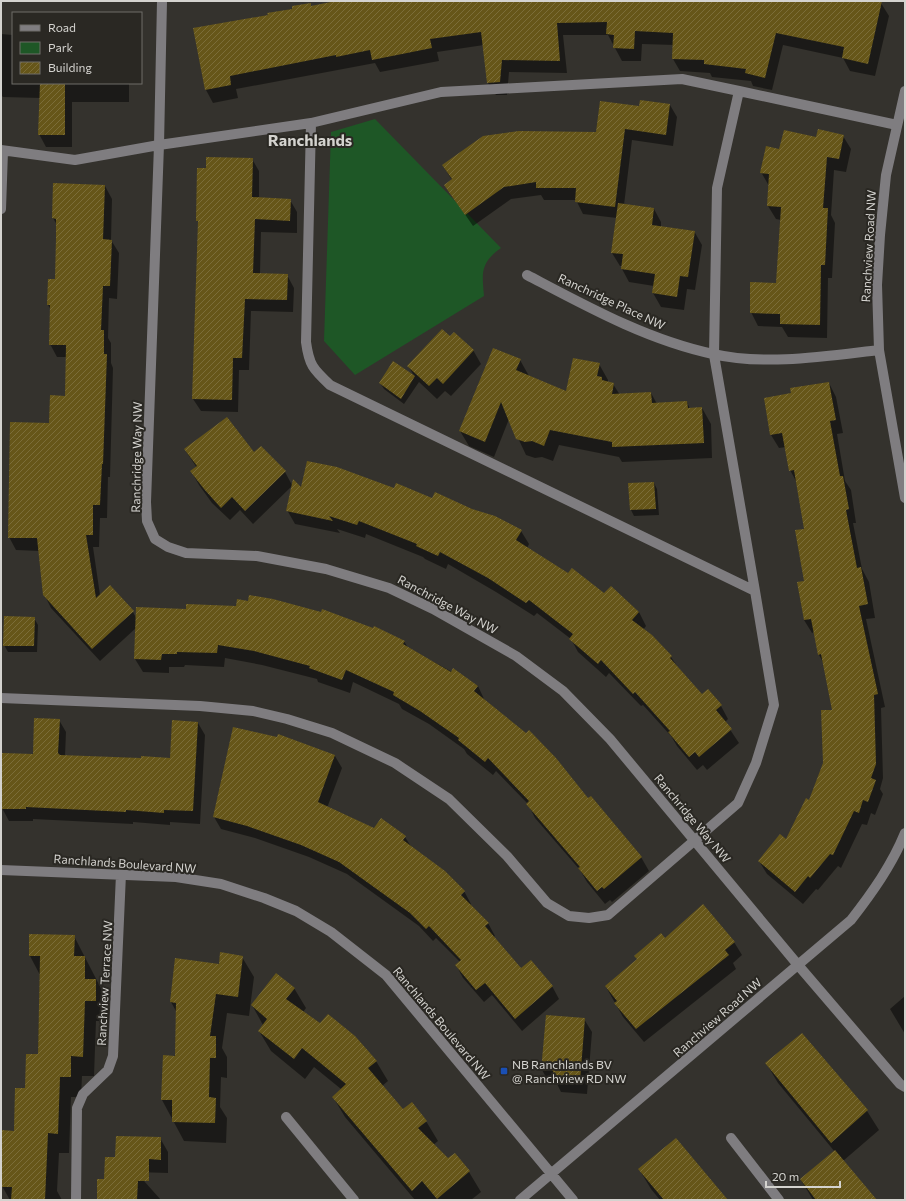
<svg xmlns="http://www.w3.org/2000/svg" width="906" height="1201" font-family="Commissioner,sans-serif">
  <style>
    .park { fill: #1e5726 }
    .shadow { fill: #0007 }
    .building { fill: url(#building-hatch) }
    .lines { fill: none; stroke-linecap: round; stroke-linejoin: round }
    .minor { stroke: #7f7d80; stroke-width: 10 }
    .transit-dot { fill: #1a4fb4; stroke: #2a2823; stroke-width: 1.5 }
    .labels { text-anchor: middle; dominant-baseline: central; stroke-width: 4; stroke-linejoin: round; paint-order: stroke }
    .street-label { font-size: 12px; fill: #d4d3cf; stroke: #2a2823 }
    .poi-label { font-size: 12px; fill: #d4d3cf; stroke: #2a2823; text-anchor: start }
    .district-label { font-size: 16px; font-weight: bold; fill: #d4d3cf; stroke: #2a2823 }
  </style>
  <defs>
    <pattern id="building-hatch" width="6" height="6" patternUnits="userSpaceOnUse"><rect width="6" height="6" fill="#665619"/><path d="M-1 1l2-2M0 6l6-6M5 7l2-2" fill="none" stroke="#7b6d39"/></pattern>
  </defs>
  <rect width="100%" height="100%" fill="#34322d"/>
  <path class="park" d="M375 119 501 248C480 263 482 273 484 296L355 375 324 341 331 132Z"/>
  <path class="shadow" d="M340 1H872L881 3 889 16 875 76 850 71 843 58 783 45 772 90 753 86 751 81 712 77 710 73 680 71 673 59 674 45 642 44 641 61H622L608 35H563L567 73 509 72 507 95H496L488 83 484 45 437 52 439 61 380 72 375 63 236 89 238 98 213 103 206 90 194 29 269 15 310 4 312 7Z
    M1 34 13 35V83H129V102H72V147H46L39 134 41 98 3 97 1 95Z
    M670 105 677 117 673 146 632 140 624 205 654 209 661 222V227L694 231 702 245 695 290 687 289 684 310 661 307 653 293 654 286 629 282 622 269V266H620L612 253 617 218 583 214 576 200H544L541 195 511 199 473 226 445 185 452 180 443 166 597 133 640 107Z
    M843 136 851 149 846 172 834 170 831 215 835 223 832 278H828L827 338 788 337 782 327 758 326 751 312 777 284 781 220 776 219 768 206 769 186 761 172 780 151 817 138Z
    M252 159 259 171V199L290 200 297 212V233L261 232 260 274 287 275 294 288 293 312 251 311 249 370H239L238 412 201 411 193 399 199 224 197 220 207 170Z
    M105 186 112 199 111 240 119 253 117 299 109 298 108 338 111 343V363L113 368 110 477H108L107 518H100L99 547H93L100 595 133 612 136 618 404 641 408 648 478 686 485 701 588 799 641 857 649 871 612 902 610 900 605 904 587 882 580 870 535 818 528 804 496 771 493 775 467 754 464 749 429 724 402 709 399 704 353 682 350 693 318 682 317 679 262 665 225 658 224 667 185 665 184 667H169V673L143 672 135 659 136 628 100 661 51 608 44 594 39 551 16 550 9 537 50 425 66 397 67 357H57L50 344 51 310 48 305 49 280H56L57 225 53 218Z
    M450 338 473 350 481 364 451 396 445 391 437 399 419 382 404 404 384 389 380 383 393 363 415 377 408 366Z
    M520 360 529 376 567 393 599 364 608 380V383L613 384 620 395 651 393 657 404 687 402 690 409 702 408 711 424 712 458 622 462 619 457 559 445 553 461 542 457 535 458 526 455 509 419 494 457 469 446 460 431Z
    M829 383 836 397 843 433 837 434 845 481 851 490 856 523H853L862 569 869 582 875 618 866 619 885 707 881 708 883 778 880 789 883 794 875 815 871 813 867 825 862 824 841 868 838 866 818 890 816 889 803 904 767 874 759 861 786 840 810 801 824 763 833 711 824 664 819 655 815 632 812 633 804 620 805 530 797 483 790 470 786 447 779 448 771 435 792 394Z
    M185 450 254 454 285 472 292 485 302 489H395L433 499 521 531 529 544 527 548 568 574 639 612 646 626 643 630 671 657 679 669 702 696 721 706 728 719 725 722 739 743 707 770 703 765 697 770 677 746 671 736 643 705 641 706 609 673 606 677 578 652 571 639 537 613 534 616 496 592 448 564 446 569 425 559 423 557 366 534 365 538 337 529 340 533 295 524 287 510 292 486 253 524 240 510 230 520 212 503 199 485 191 471 197 468Z
    M654 483 657 489 659 515 634 516 631 510Z
    M34 618 38 625 37 652H8L4 645Z
    M59 720 66 732 65 756 171 759 198 723 205 735 200 824 170 822V825L133 822V824L33 819V821H9L2 808 34 755Z
    M335 756 342 768 327 808 374 829 405 837 412 848 464 891 471 904 470 905 488 923 495 936 493 937 521 969 552 986 559 999 522 1031 492 995 484 1002 463 978 456 965 460 962 436 938 433 941 419 926 347 874 309 857 255 838 221 829 214 817Z
    M74 936 107 1000 106 1021H96L94 1076H82L81 1097H71L69 1153H59L57 1191 62 1200H10L2 1186 26 1089 38 1055 40 975 30 956Z
    M734 942 742 955 733 963 736 969 644 1042 623 1017 606 987Z
    M242 957 254 977 249 1016 227 1013 222 1048 227 1057V1078L221 1077 220 1107 227 1118 226 1143 184 1141 162 1100 176 1057 177 1013 171 1002 220 965Z
    M294 988 306 1008 303 1012 376 1061 388 1081 382 1086 403 1111 426 1121 438 1141 433 1145 447 1160 455 1154 469 1172 481 1192 471 1200H415L345 1117 333 1097 341 1089 314 1067 305 1079 271 1051 259 1031 263 1025 252 1005Z
    M905 996V1034L890 1009Z
    M584 1019 592 1032 587 1094 561 1092 557 1084H550L542 1070Z
    M802 1034 867 1111 879 1130 843 1161 876 1200H813L801 1180 835 1152 778 1083 766 1063Z
    M160 1138 168 1152V1173L136 1172 161 1200H98L105 1180 116 1158Z
    M639 1169 727 1200H660L651 1189Z"/>
  <path class="building" d="M336 1H882L868 64 842 58 844 47 776 33 765 78 745 73 746 69 704 64V60L672 59 673 33 635 31 634 49 613 48 614 35 606 34 607 22 557 23 560 61 502 60 500 82 487 83 481 32 430 39 432 48 372 60 370 50 336 57V55L230 76 231 85 205 90 193 28 268 15 267 13 292 9V6L311 3V6Z
    M40 83H65V135H38Z
    M640 100 670 104 666 135 625 129 615 207 575 202 576 188H536V182L504 187 465 215 444 185 452 179 442 165 483 136 519 131 596 132 600 101 639 106Z
    M818 129 844 135 839 159 827 157 823 208H828L825 265H821L820 325 780 324V314L750 313V282L776 283 781 207 767 206 769 174 760 173 766 146 779 149 784 130 816 137Z
    M206 157 253 158 252 197 291 199 290 221 255 219 253 273 288 274 287 300 245 299 242 358H233L232 400 192 399 198 221H196L197 168H206Z
    M53 183 105 185 103 239 112 240 110 286H103L101 330H104V354H107L103 464H102L100 505H93V535H86L96 598 110 585 134 611 92 649 43 595 37 538H8L10 422 49 423 50 395 65 396 66 345H49L50 305H47L48 279H55L56 238V219L52 218Z
    M618 203 654 208 652 225 695 231 688 277 680 276 677 297 652 293 655 274 621 269 623 254 611 253Z
    M442 329 450 336 454 332 474 350 443 384 437 378 429 386 407 366Z
    M493 348 521 359 516 370 566 391 573 358 600 363 597 376 602 377V380L614 383 612 394 651 392 652 403 687 401 688 408 702 407 704 443 612 447V442L550 430 544 446 532 441 525 442 516 439 501 402 485 442 459 431Z
    M393 361 415 376 401 399 379 383Z
    M829 382 836 420 830 421 840 476H843L849 509 846 510 857 568 861 567 868 604 859 606 878 694 874 695 876 764 871 778 876 780 868 802 863 800 859 813 854 811 833 855 830 854 810 878 808 876 795 892 758 861 780 834 786 839 806 798 809 800 823 763 821 710H832L821 654 818 655 811 619 804 620 797 582 804 581 795 530 804 529 794 470 789 471 782 433 770 435 764 398 791 393 790 388Z
    M227 417 254 452 261 446 286 471 245 511 232 497 221 508 204 489 190 471 197 466 184 449Z
    M307 461 337 467 394 488 396 483 432 498 435 492 472 509 495 516 522 530 516 540 568 573 572 568 604 593 611 586 639 612 632 620 652 635 672 656 670 658 702 694 708 689 722 705 716 710 732 729 699 757 695 752 689 757 668 732 670 731 635 692 633 694 601 660 598 664 569 639 573 634 529 600 526 603 488 578 440 552 438 556 416 546 417 544 359 521 357 525 329 516 333 521 286 511 293 479 301 487Z
    M654 482 656 509 630 510 628 483Z
    M249 595 273 599 321 612 322 609 373 628 374 626 405 641 403 644 451 672 453 668 478 686 474 691 526 733 529 730 556 758 588 798 591 796 642 857 604 889 602 887 597 891 578 868 580 867 526 804 529 801 488 758 485 762 458 740 459 738 420 711 393 695 394 692 346 670 342 680 309 668 310 666 254 651 218 645 217 653 177 652V654H162L161 660 134 659 136 607 186 609V604L236 606 237 599 248 601Z
    M4 616 35 617 34 646H3Z
    M34 718 60 719 58 753 60 755 141 758V756L170 758 172 720 198 722 193 811 164 810V813L126 810V812L26 807V809H1L2 753 33 754Z
    M233 727 277 737 278 734 335 755 318 802 374 828 381 818 406 836 403 840 445 871 465 891 461 895 489 923 485 926 521 968 531 960 553 986 515 1019 485 983 476 990 455 965 461 960 429 926 426 929 410 913 339 862 301 845 247 826 213 817Z
    M703 904 735 942 725 950 729 955 636 1029 614 1003 617 1001 605 986 637 959 634 956 661 933 665 938Z
    M29 934 75 935 74 956H85V979H96V1001H85L83 1057 71 1056V1077H60L58 1134 48 1133 45 1200H11L12 1187H1L2 1130 14 1131 15 1088H25L26 1054H38L40 956H29Z
    M220 952 243 956 238 997 216 994 210 1036H216V1058H210L209 1097 216 1098 215 1123 172 1122V1100H161L163 1055 175 1056 176 1003 170 1002 175 958 219 964Z
    M276 973 295 988 286 999 320 1023 328 1014 355 1036 377 1061 368 1068 403 1109 412 1102 427 1121 418 1128 448 1158 455 1153 470 1171 437 1199 422 1181 412 1191 332 1097 346 1084 302 1048 294 1059 258 1031 267 1019 251 1005Z
    M546 1015 585 1018 580 1081 553 1079V1071H541Z
    M802 1033 868 1110 831 1143 765 1063Z
    M116 1136 161 1137V1160L149 1159V1181H138L137 1200H97V1179H104L105 1157H115Z
    M676 1138 707 1175 728 1200H664L638 1169Z
    M835 1150 877 1200H816L800 1179Z"/>
  <g class="lines">
    <path class="minor" d="M162 1 159 145 146 502 147 521 155 539 168 547 186 553 257 556 326 569 389 588 433 609 516 656 563 691 610 739 798 965 900 1084 905 1087
      M739 91 897 125
      M905 91 886 175 880 235 877 285 879 350 905 498
      M1 150 75 160 159 145 311 123 441 92 682 79 739 91 717 188 714 355 755 591 330 385C313 369 309 365 306 342L311 123
      M1 209 3 151
      M527 275C586 306 647 340 713 354 765 366 827 356 879 350
      M1 698 200 706 253 711 287 719 332 733 395 763 449 799 507 856 547 903 569 916 589 918 608 915 738 803 756 763 774 705 755 591
      M1 870 176 877 221 884 264 898 296 911 331 932 386 975 573 1200
      M286 1117 354 1200
      M731 1138 779 1200
      M76 1200 77 1108 83 1094 108 1070 113 1056 121 874
      M520 1200 851 920C872 893 892 865 905 833"/>
  </g>
  <rect class="transit-dot" x="500" y="1067" width="8" height="8" rx="2"/>
  <g class="labels">
    <g class="street-label">
      <text transform="translate(868 246) rotate(-87)">Ranchview Road NW</text>
      <text transform="translate(612 301) rotate(25)">Ranchridge Place NW</text>
      <text transform="translate(136 457) rotate(-89)">Ranchridge Way NW</text>
      <text transform="translate(448 604) rotate(28)">Ranchridge Way NW</text>
      <text transform="translate(693 818) rotate(50)">Ranchridge Way NW</text>
      <text transform="translate(125 863) rotate(4)">Ranchlands Boulevard NW</text>
      <text transform="translate(104 983) rotate(-87)">Ranchview Terrace NW</text>
      <text transform="translate(717 1017) rotate(-41)">Ranchview Road NW</text>
      <text transform="translate(442 1023) rotate(50)">Ranchlands Boulevard NW</text>
    </g>
    <g class="poi-label">
      <text x="512" y="1064">NB Ranchlands BV<tspan x="512" dy="14">@ Ranchview RD NW</tspan></text>
    </g>
    <g class="district-label">
      <text x="310" y="139">Ranchlands</text>
    </g>
  </g>
  <rect width="906" height="1201" fill="none" stroke="#d4d3cf" stroke-width="4"/>
  <rect x="12" y="12" width="130" height="72" fill="#2a2823" stroke="#6e6c68"/>
  <rect x="20" y="25" width="20" height="6" fill="#7f7d80" stroke="#6e6c68"/>
  <text x="48" y="32" font-size="12" fill="#d4d3cf">Road</text>
  <rect x="20" y="42" width="20" height="12" fill="#1e5726" stroke="#6e6c68"/>
  <text x="48" y="52" font-size="12" fill="#d4d3cf">Park</text>
  <rect x="20" y="62" width="20" height="12" fill="url(#building-hatch)" stroke="#6e6c68"/>
  <text x="48" y="72" font-size="12" fill="#d4d3cf">Building</text>
  <path d="M766 1181v6h74v-6" fill="none" stroke="#d4d3cf" stroke-width="2"/>
  <text x="772" y="1181" font-size="12" fill="#d4d3cf" stroke="#2a2823" stroke-width="3" paint-order="stroke">20 m</text>
</svg>
